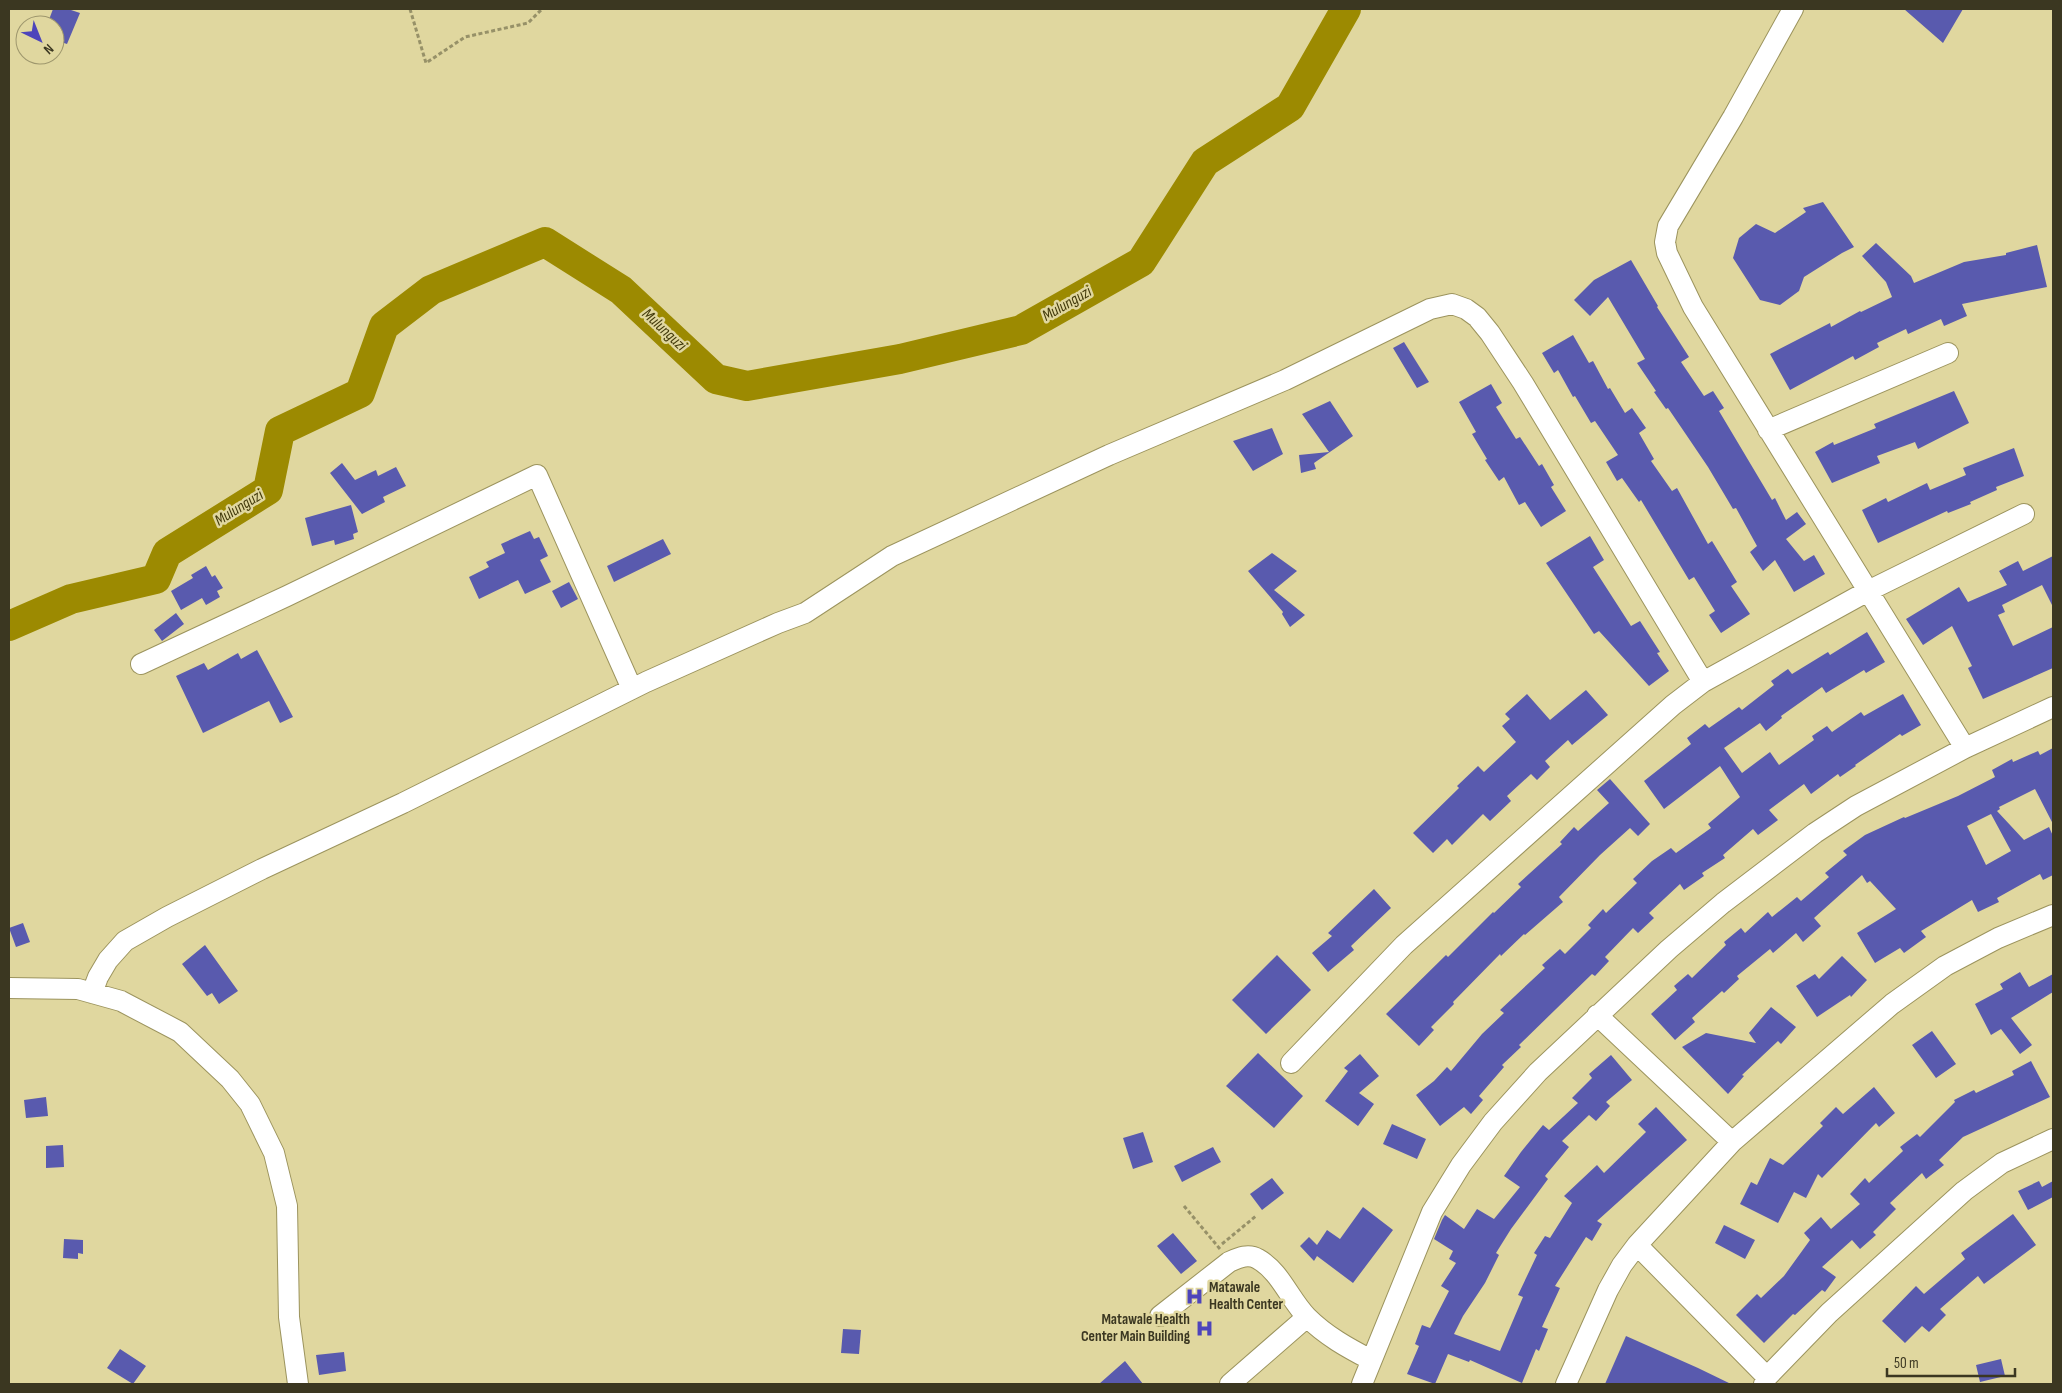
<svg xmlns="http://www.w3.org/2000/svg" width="2062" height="1393" font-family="'Sofia Sans Condensed',sans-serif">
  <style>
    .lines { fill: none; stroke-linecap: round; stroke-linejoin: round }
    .river { stroke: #9c8a01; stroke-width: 30 }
    .building { fill: #595aae; fill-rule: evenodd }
    .minor-casing { stroke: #9c945e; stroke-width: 22 }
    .path { stroke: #979168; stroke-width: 3; stroke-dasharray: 4 2.5; stroke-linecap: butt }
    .minor { stroke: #fff; stroke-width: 20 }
    .labels { text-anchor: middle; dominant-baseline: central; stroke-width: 5; stroke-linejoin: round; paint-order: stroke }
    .poi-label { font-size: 15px; font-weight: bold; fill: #3b3721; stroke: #e0d79f; text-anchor: start }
    .water-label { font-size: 16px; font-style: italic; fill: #41390a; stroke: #e0d79f }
  </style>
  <rect width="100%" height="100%" fill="#e0d79f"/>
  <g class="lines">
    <path class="river" d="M9 626 71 599 156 579 167 553 268 490 280 431 360 393 384 326 431 290 545 242 621 290 716 379 747 386 900 359 1021 330 1141 262 1205 162 1290 107 1346 9"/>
  </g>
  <path class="building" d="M53 9H68L80 13 67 44 55 40V25H47Z
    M1904 9H1963L1943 43Z
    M1823 202 1854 247 1842 253 1804 277 1799 291 1780 305 1760 300 1733 258 1739 238 1756 224 1775 233 1806 212 1803 208Z
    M1876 243 1911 276 1914 283 1964 262 2006 255V253L2037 245 2047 287 1962 304 1967 316 1944 326 1941 319 1908 334 1906 329 1877 343 1879 347 1855 360 1853 356 1790 390 1770 354 1830 323 1831 327 1860 311 1861 312 1892 297 1886 282 1862 256Z
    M1631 260 1658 306 1657 307 1689 357 1681 362 1704 396 1713 391 1724 408 1719 411 1772 500 1775 498 1786 520 1797 512 1806 524 1786 539 1804 561 1814 555 1825 574 1794 592 1775 560 1763 571 1750 552 1757 546 1736 508 1733 509 1708 467 1685 433 1668 408 1666 409 1654 392 1656 391 1637 363 1645 359 1608 297 1590 316 1574 300 1594 280Z
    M1573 335 1589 363 1593 361 1608 389 1610 388 1625 413 1632 408 1646 428 1639 433 1654 459 1651 461 1672 491 1677 488 1708 544 1712 541 1737 582 1731 586 1750 614 1721 633 1709 615 1715 611 1694 577 1689 580 1641 500 1639 502 1622 478 1617 481 1606 462 1618 455 1595 421 1591 423 1575 396 1573 397 1558 370 1554 373 1542 353Z
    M1404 342 1429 382 1417 388 1393 348Z
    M1491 384 1502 403 1496 407 1516 439 1520 437 1539 466 1542 464 1554 485 1551 487 1566 511 1541 527 1525 502 1519 505 1504 477 1499 481 1485 460 1487 459 1472 434 1476 432 1459 402Z
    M1954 391 1969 423 1918 449 1915 442 1877 456 1880 463 1832 483 1815 452 1833 442 1834 445 1876 428 1874 424Z
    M1330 401 1353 436 1314 463 1316 469 1301 473 1299 455 1329 452 1302 414Z
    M1272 428 1283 454 1253 471 1233 441Z
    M2014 448 2024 476 1996 487 1997 490 1970 502 1971 504 1948 513 1947 511 1878 543 1862 510 1886 498 1888 502 1927 483 1930 490 1966 475 1963 468Z
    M342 463 355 480 376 470 378 476 396 467 406 486 383 497 385 502 362 514 330 473Z
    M351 505 358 532 353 534 354 539 335 545 334 540 312 546 305 518Z
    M530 531 534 539 539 537 548 556 540 560 551 582 525 594 518 580 479 599 469 577 489 567 486 562 505 553 501 544Z
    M1590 536 1604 560 1593 567 1631 626 1640 621 1660 652 1657 653 1669 671 1649 686 1599 631 1594 634 1546 563Z
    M663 539 671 554 614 582 607 566Z
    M1272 553 1297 571 1274 590 1305 615 1290 627 1282 614 1283 612 1248 571Z
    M2053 556V607L2042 585 2002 605 2005 612 1998 615 2013 646 2053 627V668L1983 699 1968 668 1972 666 1952 626 1923 645 1906 619 1959 587 1968 602 2007 585 1999 571 2018 561 2023 571Z
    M206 566 212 577 215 575 223 588 217 591 220 597 206 605 202 598 181 610 171 591 193 578 191 575Z
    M569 582 578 599 561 608 552 591Z
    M176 613 184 624 162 641 154 630Z
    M1867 632 1885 662 1866 673 1864 670 1826 693 1822 687 1781 716 1782 718 1766 731 1760 723 1724 748 1742 773 1770 752 1779 765 1814 740 1812 736 1827 726 1832 732 1861 712 1864 716 1903 694 1921 725 1902 736 1900 734 1855 765 1856 766 1840 777 1838 774 1811 794 1804 784 1769 810 1778 820 1758 835 1753 829 1723 855 1725 858 1702 873 1704 876 1684 890 1680 884 1649 913 1654 918 1638 933 1633 928 1605 957 1609 961 1595 976 1592 974 1519 1045 1521 1047 1502 1065 1504 1067 1479 1096 1483 1100 1471 1114 1464 1107 1440 1126 1416 1095 1434 1081 1447 1067 1451 1071 1482 1034 1504 1013 1500 1010 1545 968 1542 965 1560 949 1565 954 1591 928 1588 925 1603 909 1606 913 1637 883 1633 879 1652 861 1671 848 1676 853 1711 828 1708 824 1740 797 1720 766 1664 809 1644 781 1691 744 1687 738 1705 724 1709 728 1739 707 1742 710 1774 685 1771 681 1788 669 1792 674 1828 652 1830 655Z
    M257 650 293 717 280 723 269 701 203 733 176 676 204 663 208 670 238 653 241 659Z
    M1586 690 1608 715 1572 745 1568 740 1545 761 1550 767 1537 780 1531 774 1507 796 1511 801 1490 821 1483 814 1452 845 1447 839 1433 853 1413 833 1459 788 1457 786 1478 766 1484 772 1516 742 1502 726 1510 719 1505 714 1527 694 1550 720Z
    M2053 748V824L2035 789 1999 807 2000 809 1997 811 2024 840 2049 827 2053 836V875L2043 880 2040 874 1997 898 1999 902 1978 912 1972 900 1921 931 1926 937 1904 953 1900 948 1875 963 1857 933 1896 909 1870 881 1867 883 1862 875 1814 918 1821 926 1803 942 1796 933 1773 953 1770 949 1737 976 1739 979 1724 993 1722 991 1692 1018 1695 1022 1675 1040 1651 1014 1677 990 1674 986 1688 974 1692 978 1726 945 1724 942 1741 928 1745 933 1768 912 1772 917 1797 897 1801 901 1829 877 1825 873 1847 855 1843 851 1865 835 1904 817 1905 818 1958 796 1995 777 1992 770 2012 759 2013 762 2038 751 2040 755ZM1991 814 2011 851 1986 865 1967 826Z
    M1610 779 1650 824 1638 836 1630 828 1600 855 1559 897 1563 902 1525 935 1524 934 1501 956 1500 954 1453 1002 1454 1004 1431 1027 1434 1030 1419 1046 1386 1014 1446 955 1448 957 1493 912 1494 913 1521 887 1518 884 1562 844 1560 842 1574 827 1578 831 1609 803 1597 790Z
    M1374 889 1391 908 1351 946 1354 950 1328 972 1312 953 1332 936 1328 933Z
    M23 923 30 942 16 947 9 928Z
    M205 945 238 991 219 1004 212 993 207 996 182 964Z
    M1277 955 1311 990 1266 1034 1232 1000Z
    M1842 956 1867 980 1851 997 1850 995 1817 1017 1796 986 1815 974 1819 979Z
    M2020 972 2029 987 2053 974V992L2011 1018 2032 1045 2020 1054 2001 1029 1991 1035 1975 1004 2003 989 2000 984Z
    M1771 1007 1796 1027 1781 1044 1778 1041 1742 1075 1744 1076 1728 1094 1682 1047 1706 1033 1756 1043 1749 1033Z
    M1932 1031 1956 1064 1936 1078 1912 1045Z
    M1258 1053 1303 1096 1274 1128 1226 1086Z
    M1360 1054 1379 1076 1359 1093 1374 1104 1358 1126 1325 1101 1348 1071 1344 1068Z
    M1611 1055 1632 1080 1606 1102 1610 1106 1596 1121 1589 1115 1562 1141 1569 1147 1545 1176 1548 1179 1511 1229 1496 1253 1499 1255 1485 1283 1463 1316 1454 1334 1500 1351 1523 1297 1518 1295 1537 1255 1534 1253 1545 1236 1550 1238 1572 1203 1564 1196 1597 1165 1604 1173 1646 1132 1638 1124 1656 1107 1687 1140 1597 1221 1602 1224 1592 1241 1586 1237 1555 1286 1560 1288 1542 1327 1548 1329 1539 1351 1536 1349 1522 1383 1470 1360 1469 1362 1448 1354 1435 1384 1407 1374 1419 1346 1415 1344 1422 1325 1430 1328 1449 1291 1441 1286 1456 1263 1449 1259 1453 1251 1434 1239 1442 1220 1445 1215 1464 1229 1477 1209 1494 1219 1520 1187 1504 1176 1521 1152 1543 1125 1549 1130 1578 1103 1572 1098 1592 1078 1589 1074Z
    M2031 1061 2050 1097 1963 1137 1939 1160 1944 1165 1926 1179 1922 1173 1890 1203 1896 1209 1873 1232 1876 1235 1860 1249 1852 1240 1822 1267 1836 1277 1825 1292 1822 1290 1795 1315 1793 1314 1764 1343 1736 1315 1757 1294 1761 1298 1784 1276 1810 1240 1804 1233 1821 1217 1831 1229 1860 1204 1850 1194 1865 1178 1869 1183 1903 1151 1900 1147 1917 1134 1920 1137 1955 1102 1954 1100 1974 1090 1976 1093 2014 1075 2012 1071Z
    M1874 1087 1895 1113 1879 1127 1876 1123 1822 1178 1818 1174 1806 1198 1794 1192 1778 1223 1740 1204 1751 1182 1757 1185 1770 1158 1783 1165 1823 1126 1820 1123 1836 1107 1843 1114Z
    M46 1097 48 1116 26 1118 24 1100Z
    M1392 1124 1426 1139 1417 1159 1383 1144Z
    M1143 1132 1153 1162 1133 1169 1123 1138Z
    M63 1145 64 1167 46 1168V1146Z
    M1213 1147 1221 1162 1182 1182 1174 1166Z
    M1272 1178 1284 1193 1262 1210 1250 1194Z
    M2039 1181 2042 1187 2053 1181V1197L2028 1210 2018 1191Z
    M1363 1207 1393 1230 1353 1283 1317 1256 1314 1261 1300 1246 1309 1237 1317 1245 1327 1230 1340 1239Z
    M2013 1214 2036 1245 1984 1284 1978 1276 1940 1309 1946 1315 1929 1332 1922 1326 1905 1343 1882 1321 1916 1286 1924 1294 1965 1259 1961 1253Z
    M1724 1225 1755 1240 1745 1259 1715 1243Z
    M1173 1233 1197 1261 1181 1274 1157 1246Z
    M64 1239 83 1240V1254L78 1253V1259L63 1258Z
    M843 1329 861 1330 859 1354 841 1353Z
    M1626 1336 1698 1368 1731 1384H1605Z
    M120 1349 146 1366 133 1384 107 1368Z
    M344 1352 346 1371 319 1375 316 1355Z
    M2001 1359 2005 1376 1980 1382 1976 1365Z
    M1125 1361 1143 1384H1099Z"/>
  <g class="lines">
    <defs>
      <path id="minor" d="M1793 9 1733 117 1668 226 1665 242 1667 253 1693 307 1965 748
        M1768 430 1948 353
        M141 664 287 596 537 475 632 689
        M9 988 78 989 121 1001 180 1032 230 1079 250 1104 274 1153 287 1206 289 1317 298 1384
        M92 993 98 977 108 960 125 941 167 917 262 869 403 803 646 682 778 623 805 613 892 556 1109 455 1285 380 1430 309 1452 304 1466 309 1477 317 1490 333 1523 383 1703 682
        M1597 1015 1732 1142
        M1291 1063 1404 945 1673 705 1703 682 1868 591 2024 514
        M1637 1245 1767 1377
        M1160 1316 1229 1262C1238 1258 1248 1253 1258 1259 1280 1271 1290 1300 1307 1317 1326 1336 1348 1348 1371 1360
        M1230 1384 1307 1317
        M1362 1384 1432 1212 1461 1165 1493 1122 1538 1072 1669 949 1723 903 1815 833 1856 806 1965 748 2053 707
        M1566 1384 1608 1290 1622 1265 1637 1245 1732 1142 1892 1004 1945 966 1998 938 2053 915
        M1764 1384 1767 1377 1829 1313 1964 1191 2002 1163 2053 1139"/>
    </defs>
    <use href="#minor" class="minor-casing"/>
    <path class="path" d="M410 9 426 63 465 37 528 23 542 9
      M1184 1206 1220 1249
      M1222 1244 1256 1216"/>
    <use href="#minor" class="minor"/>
  </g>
  <defs>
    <symbol id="hospital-bare" viewBox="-9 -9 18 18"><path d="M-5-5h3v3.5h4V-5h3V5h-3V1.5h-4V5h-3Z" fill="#4d44bb" stroke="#e0d79f" stroke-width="2.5" paint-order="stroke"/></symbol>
  </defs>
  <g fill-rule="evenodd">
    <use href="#hospital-bare" x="1182" y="1284" width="25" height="25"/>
    <use href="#hospital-bare" x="1192" y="1316" width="25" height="25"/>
  </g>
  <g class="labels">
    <g class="poi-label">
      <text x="1209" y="1287">Matawale<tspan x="1209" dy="17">Health Center</tspan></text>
      <text x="1190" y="1319" text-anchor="end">Matawale Health<tspan x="1190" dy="17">Center Main Building</tspan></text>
    </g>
    <g class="water-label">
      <text transform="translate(1067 304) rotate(-30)">Mulunguzi</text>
      <text transform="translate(664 330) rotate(43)">Mulunguzi</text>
      <text transform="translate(239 508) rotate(-32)">Mulunguzi</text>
    </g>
  </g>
  <rect width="2062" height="1393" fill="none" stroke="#3b3721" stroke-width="20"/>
  <g transform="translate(40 40) rotate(137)"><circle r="24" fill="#e0d79f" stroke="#9e976d"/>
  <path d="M0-4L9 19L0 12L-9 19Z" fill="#4d44bb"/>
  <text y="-8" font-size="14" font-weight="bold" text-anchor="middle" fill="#3b3721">N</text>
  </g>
  <path d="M1887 1368v8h128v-8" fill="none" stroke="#3b3721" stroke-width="2.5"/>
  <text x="1894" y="1368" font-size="15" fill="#3b3721" stroke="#e0d79f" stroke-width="4" paint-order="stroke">50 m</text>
</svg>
